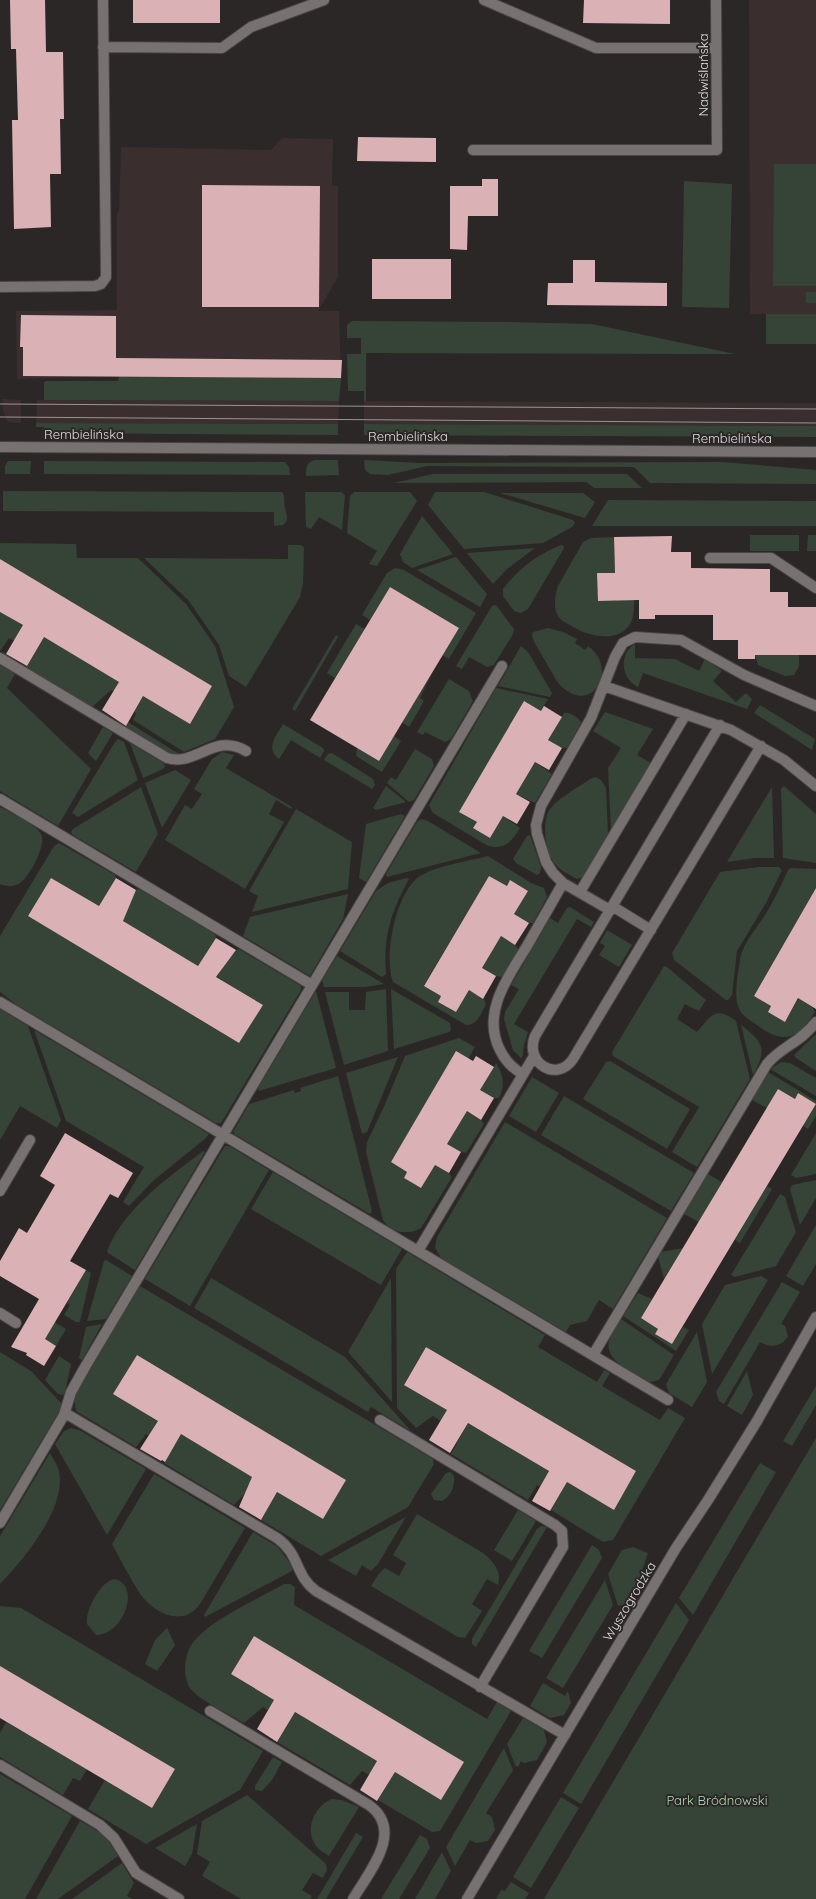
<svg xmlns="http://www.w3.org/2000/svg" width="816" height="1899" font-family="Quicksand,sans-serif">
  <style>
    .built { fill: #3b2e2f }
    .green { fill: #354436 }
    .building { fill: #dab1b5 }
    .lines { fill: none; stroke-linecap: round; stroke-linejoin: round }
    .minor-casing { stroke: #4a4545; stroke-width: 12 }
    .minor { stroke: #787172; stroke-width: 10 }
    .tram { stroke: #999595; stroke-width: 1 }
    .labels { text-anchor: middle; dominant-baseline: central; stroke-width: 4; stroke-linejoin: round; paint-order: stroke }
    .street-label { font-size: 13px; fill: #e0dcdc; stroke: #2c2727 }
    .park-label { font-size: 13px; fill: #aadaaf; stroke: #2c2727 }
  </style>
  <rect width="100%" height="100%" fill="#2c2727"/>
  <path class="built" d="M749 0H816V314H750Z
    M282 138 333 139 332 185 338 186V277L318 311H339L341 378 119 376 17 379 16 311 117 310V215L119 210 121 147 271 150Z
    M2 399 21 400V423L8 422 3 411Z
    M37 400 339 401 338 424 36 423Z
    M364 401 816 403V426L364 424Z"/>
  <path class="green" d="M774 164H816V286H773Z
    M684 181 732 184 729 308 682 307Z
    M806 292H816V303H806Z
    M766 314H816V344H766Z
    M352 321 508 322 592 324 735 354 366 353V401H364V391H348L347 354H361V338H347V325Z
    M342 369 339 401 44 400V382L47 381H118L119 376 341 378Z
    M36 423 338 424V435L44 433V427H36Z
    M364 424 816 426V437L364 435Z
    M315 460H338L339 475 306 476C306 468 306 462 315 460Z
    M364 460 419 463 722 462 816 470V484L650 483 634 467 427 466 388 475 370 474 365 470Z
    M8 461H31L30 474H5V466Z
    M44 461 285 462 289 467 290 475 44 474Z
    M433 474H627L642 488H594L586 482 394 483Z
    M3 491 282 492C286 498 283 501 285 508 286 515 290 519 283 525L274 526V512L3 511Z
    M305 492H341L345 495 342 530 319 517 311 529 306 527Z
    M354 492H410L417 501 377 566 369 564 377 551 347 533 350 496Z
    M435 492H484L573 520 575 523 572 527 543 543 464 549 428 505Z
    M500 493H583L595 502 585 518Z
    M608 500 816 501V526H592Z
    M422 516 453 554 412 568 403 562 400 554Z
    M750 535H799V551H750Z
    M808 535H816V576V551H807Z
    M614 537 615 573H598V601H615L634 594C634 603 635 614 631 622 620 645 586 636 570 625 566 623 560 620 558 616 553 607 555 595 558 586L583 542 591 538Z
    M0 543 76 544 77 558H138L186 604 215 646 234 707 215 739 184 752 133 720 136 713 134 712 143 696 190 723 212 686 3 561 0 565Z
    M288 545H300L304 547 303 583 300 597 246 687 229 676 219 645 189 601 144 558 288 559Z
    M561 545 564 546V548L528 609 521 613 514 611 503 596V589C518 569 538 554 561 545Z
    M535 548 507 569 493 584 467 553Z
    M456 557 487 594 480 607 417 570Z
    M395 568 404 570 476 613 449 659 442 655 459 628 437 615 433 621 412 600 390 587 370 620 362 615 387 573Z
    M496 605 514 629 513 634 494 665 487 667 469 657 462 669 456 666 492 606Z
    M0 612 26 627 16 642 9 638 0 651Z
    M356 624 365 629 335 678 327 673Z
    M548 628 563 632 577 639 575 643 585 650 588 646C620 669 591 718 559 684 555 679 552 672 548 666 543 656 535 646 532 636L533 632Z
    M336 635 338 637 295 711 292 709Z
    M44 637 126 686 120 695 111 690 92 707 26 667Z
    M635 644V658L675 659 699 671 705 659 722 671 713 681 736 702 746 693 752 699 747 709 643 673 638 687C621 679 618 654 635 644Z
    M521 646 528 652 552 693 550 697 498 686Z
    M755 655H799V666L794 675 785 676 758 665Z
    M0 664 15 674 7 688 91 769 58 826 0 791Z
    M431 675 420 698 424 701 409 727 402 722Z
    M449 679 469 691 473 701 451 739 445 742 425 732 423 735 417 732Z
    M496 688 548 699 541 711 524 701 460 812 477 822 473 828 503 816 520 828C512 841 505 850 488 846L433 813 429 805Z
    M760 705 815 739 812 750 754 713Z
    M605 712 653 729 637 755 651 763 611 830 608 768 621 748 593 731Z
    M564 713C569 712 579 717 581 723L567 748H562L548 740Z
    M128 722 179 754 174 756 125 727Z
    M283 724 323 748 324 751 320 758 291 740 279 759C265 749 276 736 283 724Z
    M103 727 113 733 96 761 88 753Z
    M394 736 401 741 382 772 356 756 357 748 379 761Z
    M118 739 124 742 138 780 78 817 72 813 115 742Z
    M130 743 163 763 165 766 163 769 143 778Z
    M415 749 432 759 434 766 414 800 409 802 387 783 391 777 396 780Z
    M222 752 234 755 226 768 292 807 291 809 276 800 269 814 284 822 245 889 165 840 185 805 192 809 202 794 194 789 212 759Z
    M332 753 373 779 375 785 372 789 324 760 328 754Z
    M535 762 552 774 535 803 516 794Z
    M175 770 191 780 162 828 145 783Z
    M596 777 601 780 606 788 608 834 583 877 577 879C570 875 561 871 556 865 545 855 541 821 550 809 558 798 579 787 590 779Z
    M386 786 406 802 376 810 373 808Z
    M784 786 816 814V863L783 858 781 789Z
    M141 787 158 834 136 872 73 835 71 832 73 829Z
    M772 787 774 858H755L727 862Z
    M0 807C10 813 36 824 41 834 47 844 30 876 20 883 14 887 7 887 0 884Z
    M296 809 352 842 348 889 252 912 258 896 249 891Z
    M401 814 405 816 366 882 359 878 366 824Z
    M421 819 428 821 481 853 387 877 386 874 417 822Z
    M530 835 541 867 540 873 537 875 516 863 513 859 527 836Z
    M59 843 115 875 116 878 99 906 51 878 28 916 239 1043 262 1005 217 977 233 950 235 951 239 949 301 986V990L221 1123H216L17 1005 0 992V936L54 846Z
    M488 856 531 883 544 888 547 897 533 923H529L514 914 528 891 510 881 507 886 489 876 424 985 441 996 438 1002 456 1012 469 990 483 998 486 1004C482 1012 477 1026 466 1025L393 982C383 957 396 891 420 876 436 866 469 861 488 856Z
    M759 867H779L782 870 766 903 737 951 732 995 728 1000H726L674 960 672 953 720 872Z
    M791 868 816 869V888L754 996 771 1006 785 1022 799 998 812 1007 815 1012C796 1041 782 1045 754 1023 748 1019 740 1014 738 1006 734 993 738 974 740 960 742 943 759 926 768 910 776 897 782 883 788 870Z
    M407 878 409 879C391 912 383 936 386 974L382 977 340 951 376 891 388 883Z
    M139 889 215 934 216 938 198 966 117 918 136 890Z
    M348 894 343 919 310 976 243 936 250 917Z
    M570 907 594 922 591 927 577 919 514 1024 528 1032 524 1045 522 1059 513 1050 504 1019 505 1012 519 989 511 985 550 918 558 923 567 908Z
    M607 930 632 945 619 967 599 955 605 946 600 943Z
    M501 936 515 945 518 949 502 977 496 976 482 968Z
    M337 956 384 984 365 987H324L322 980Z
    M664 966 667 967 706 1000 699 1011 685 1004 677 1019 697 1032C711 1016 715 1005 736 1021L750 1079 697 1167 672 1152 699 1107 613 1056 612 1052Z
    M386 989 388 1051 344 1065 325 992H349V1010H365L366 992Z
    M391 989 450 1023 451 1030 449 1032 394 1049Z
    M316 991 336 1068 259 1091 258 1088Z
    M0 1009 28 1026 61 1120 57 1128 20 1106 0 1140Z
    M741 1025C763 1042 768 1049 753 1075Z
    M34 1030 209 1134 206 1138 154 1180 129 1206 123 1202 144 1167 66 1121Z
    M816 1034V1071L796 1058 794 1055Z
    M459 1038 475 1047 468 1059 456 1052 391 1162 407 1172 404 1178 421 1188 435 1165 449 1173 452 1177 421 1228C409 1235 391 1234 383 1220L366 1152 367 1142 383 1109 405 1056Z
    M398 1057 367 1132 362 1134 346 1073Z
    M610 1061 690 1109 667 1149 583 1099 606 1062Z
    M781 1062 790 1063 816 1078V1096L770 1069Z
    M496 1063C504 1075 505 1086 499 1098H494L480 1090Z
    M768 1072 816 1101V1116L808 1129 803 1126 816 1104 798 1093 795 1099 778 1089 767 1108 752 1100Z
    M338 1076 372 1211 370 1214 236 1135 233 1132 249 1104 294 1090 295 1093 301 1091 300 1088Z
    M532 1077 559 1093 536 1132 509 1116Z
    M564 1096 694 1173 671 1211 541 1135Z
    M467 1111 481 1120 484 1124 466 1153 461 1152 447 1144Z
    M505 1122 667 1218 613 1309 599 1300 587 1321 570 1325 566 1332 441 1258 435 1248 437 1237Z
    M816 1133V1174L796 1178 791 1175Z
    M225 1146H229L269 1170 190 1306 145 1279Z
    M203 1151 205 1152 135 1270 108 1253 107 1251C125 1207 167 1179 203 1151Z
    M273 1172 402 1249 381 1285 251 1209Z
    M708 1174 722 1182 699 1222 684 1214Z
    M816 1180V1198L800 1225 790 1189 792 1185Z
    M767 1186 772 1189 740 1243 735 1240Z
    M780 1194 785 1197 796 1232 776 1266 735 1277 731 1275Z
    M816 1225V1264L803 1286 786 1276Z
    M683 1248 664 1279 658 1257 661 1252Z
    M407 1252 545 1335 538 1347 597 1382 604 1370 610 1373 602 1386 660 1420 668 1408 685 1418 613 1540 603 1542 551 1510 567 1482 614 1509 636 1471 426 1347 404 1384 450 1412 444 1423 433 1416 416 1428 397 1408 396 1269Z
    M106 1260 132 1276 106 1319 87 1321 104 1261Z
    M86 1270 91 1273 80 1322H76L64 1315 70 1305 67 1303Z
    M761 1276 768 1280 712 1374 702 1324 725 1285Z
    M211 1278 345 1357 411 1431 371 1407 368 1412 194 1308Z
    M391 1278 392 1402 348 1352Z
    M782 1282 800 1292 781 1324 785 1326 788 1336C782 1347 770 1348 760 1342L724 1404 719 1401 716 1392Z
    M140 1286 433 1459 434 1464 408 1507 321 1556 261 1520 277 1492 323 1519 346 1480 137 1355 114 1394 159 1421 151 1436 146 1434 136 1447 76 1411 74 1397Z
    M638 1293 652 1299 641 1318 658 1329 655 1334 672 1344 683 1327 689 1330 676 1351 623 1316Z
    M38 1312 66 1329 56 1346 44 1340Z
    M621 1319 674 1355 659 1380 650 1382C634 1372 601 1361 610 1338 613 1331 617 1325 621 1319Z
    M102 1324 82 1360 79 1358 86 1327Z
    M697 1332 707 1382 692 1407 669 1393 666 1384Z
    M0 1352 31 1371 63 1405 0 1510Z
    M59 1356 71 1364 65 1392 63 1395 58 1394 45 1380Z
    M747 1371 753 1395 742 1415 727 1406Z
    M816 1386V1405L792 1446 783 1441Z
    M468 1423 549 1471 540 1487 537 1485 528 1500 451 1454Z
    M71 1428 79 1430 146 1469 107 1535 55 1444 64 1431Z
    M178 1432 258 1480 234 1505 164 1463Z
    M816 1438V1899H544L791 1480Z
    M50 1453C53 1459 58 1465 59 1472 67 1508 23 1560 0 1584V1536Z
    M760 1463 776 1472 693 1615 679 1598Z
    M450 1472 454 1476C455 1486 451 1496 442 1501L434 1500 431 1494 446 1473Z
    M154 1474 245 1528 200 1604C184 1627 156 1615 141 1595 130 1579 121 1560 112 1544Z
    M518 1510 536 1521 512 1561 494 1550Z
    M417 1514 483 1553C493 1561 502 1571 498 1585L487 1579 472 1604 482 1611 465 1638 458 1637 371 1586 378 1575 385 1568 399 1576 406 1563 393 1555Z
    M406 1517 378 1564 371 1571 362 1565 356 1576 328 1560Z
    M541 1526 547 1527 476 1647 472 1644V1639L537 1529Z
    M253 1532 278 1547 292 1566V1571L205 1617 204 1615Z
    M592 1545 599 1550 602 1558 542 1658 529 1651Z
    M633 1547 648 1553 632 1600 630 1603 618 1606 608 1574 622 1550Z
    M114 1579C141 1584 125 1634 96 1635L87 1624C85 1611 100 1582 114 1579Z
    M605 1580 613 1605 563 1688 546 1678Z
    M284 1584H290L295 1587 294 1605 487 1719 497 1702 511 1711 440 1831 432 1832 378 1800 395 1772 463 1762 254 1636 231 1674 277 1702 271 1712 263 1707 244 1723C228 1713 201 1702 190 1688 186 1682 185 1674 185 1667 186 1659 187 1651 192 1644 208 1621 258 1599 284 1584Z
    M676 1603 689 1620 581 1804 563 1793Z
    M0 1606 21 1608 263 1751 240 1790 146 1844 88 1809 105 1780 152 1807 175 1769 0 1666Z
    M167 1628 175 1645 157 1671 145 1664 155 1640Z
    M543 1683 565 1696 568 1691 571 1703 564 1715 550 1718 530 1706Z
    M295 1712 377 1761 369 1775 362 1771 350 1785 277 1742Z
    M523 1718 544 1730 547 1742 537 1760 524 1763 521 1761 518 1767 515 1765 507 1744Z
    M6 1722 87 1769 80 1781 73 1778 63 1795 0 1757V1733Z
    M504 1748 513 1770 486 1813 492 1817 495 1830 488 1841 476 1843 470 1840 455 1866 446 1847Z
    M273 1757 282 1762 272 1780 262 1791 255 1790V1786Z
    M0 1774 72 1816 25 1899H0Z
    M247 1795 326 1864 327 1870 323 1878 313 1873 302 1890 312 1896 310 1899H241L202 1876 210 1862 197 1854 202 1821Z
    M561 1797 579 1808 531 1888 513 1877Z
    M332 1799 342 1800 359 1807 329 1856C325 1853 319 1850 316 1846 304 1830 314 1806 332 1799Z
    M80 1821 106 1836 118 1856 58 1899H36Z
    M197 1824 192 1854 185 1866 155 1848Z
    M356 1833 363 1837 326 1899H317Z
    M420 1835 427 1839 430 1848 399 1899H381Z
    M442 1852 451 1871 435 1899H415Z
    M122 1863 134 1883 127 1896 132 1899H72Z
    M511 1882 529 1893 525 1899H496L501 1890 505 1891Z"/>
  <path class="building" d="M10 0H45L46 52H63L64 119H60L61 174H50L51 227 14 229 12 120H18L16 49H11Z
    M133 0H220V23H133Z
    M584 0H670V24L583 23Z
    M358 137 436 138V162L357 161Z
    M482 179H498V216H468L467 250 450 249V186H482Z
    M202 185 320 186 319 307H202Z
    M372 259H451V299H372Z
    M573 260H595V282L667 283V306L547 305 548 283H573Z
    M21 315 116 316V358L342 360 341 378 23 376V347H20Z
    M672 536 671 552H691V568L770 569V592H788V607H816V655H755V659H738V640H713V615H655V619H639V600L598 601 597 573H615L614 537Z
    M0 559 212 686 190 724 143 696 126 726 102 710 119 682 44 637 27 666 6 654 23 625 0 612Z
    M390 587 459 628 379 761 310 720Z
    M524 701 541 711 544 706 562 717 548 740 562 748 549 770 535 762 516 794 530 802 517 824 503 816 490 838 473 828 477 822 459 812Z
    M489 876 507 886 510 880 528 891 514 914 529 923 515 945 501 936 482 968 496 976 483 999 469 990 456 1012 438 1002 441 996 424 986Z
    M51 878 99 906 116 878 136 890 123 921 198 966 216 938 236 950 216 977 263 1005 239 1043 28 916Z
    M816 888V1009L798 998 785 1022 768 1012 771 1006 754 996Z
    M456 1051 473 1061 476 1056 494 1067 480 1090 494 1098 481 1120 467 1111 447 1144 461 1152 449 1173 435 1165 421 1188 404 1178 407 1172 391 1162Z
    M778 1089 795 1099 798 1093 816 1104 672 1344 655 1334 658 1329 641 1318Z
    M65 1133 133 1173 118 1198 110 1194 70 1261 86 1270 45 1339 56 1346 44 1366 26 1355 27 1353 11 1347 39 1299 0 1276V1261L19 1228 27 1233 55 1185 40 1176Z
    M426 1347 636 1471 614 1510 567 1482 550 1511 532 1501 549 1471 468 1423 450 1453 429 1440 447 1410 404 1385Z
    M137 1355 346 1480 323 1519 277 1492 261 1520 239 1507 252 1477 181 1434 165 1462 162 1460 161 1461 140 1449 158 1421 113 1394Z
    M254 1636 464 1762 441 1800 395 1772 377 1801 360 1790 377 1761 295 1712 277 1742 257 1729 274 1700 231 1674Z
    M0 1666 175 1769 152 1808 0 1718Z"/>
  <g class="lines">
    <defs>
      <path id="minor" d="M484 0 596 48H716
        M103 47 222 48 251 27 324 0
        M473 150H717L716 0
        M0 287 95 286 101 284 106 277 103 0
        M0 447 816 452
        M710 558H771L816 588
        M0 658 167 758C196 767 214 732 246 751
        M604 686 731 730 784 760 816 786
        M720 725 535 1036C524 1063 557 1083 573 1059L761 746
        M0 799 312 985
        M580 892 686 714
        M612 906 651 930
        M610 910 563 883 553 873 546 862 537 834 536 825 541 806 591 718 615 657 623 643 635 637 681 640 744 675 816 706
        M0 1002 668 1400
        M523 1074C513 1069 505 1060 500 1050 481 1013 508 977 527 946 539 925 551 904 563 883
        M0 1191 30 1140
        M418 1251 534 1056
        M0 1313 16 1323
        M593 1355 767 1064C782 1046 800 1043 816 1022
        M65 1413 277 1538C300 1554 295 1576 316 1591L565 1735
        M380 1420 555 1525 562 1531 563 1547 480 1687
        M0 1523 64 1415 71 1392 85 1367 502 666
        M210 1711 369 1805C405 1831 369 1872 353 1899
        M0 1765 100 1825 114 1838 136 1873 179 1899
        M467 1899 676 1548 708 1500 757 1421 816 1317"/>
    </defs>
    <use href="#minor" class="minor-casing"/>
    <use href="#minor" class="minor"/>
    <path class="tram" d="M0 404 816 409
      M0 417 816 423"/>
  </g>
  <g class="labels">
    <g class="street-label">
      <text transform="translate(703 75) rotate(-90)">Nadwiślańska</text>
      <text x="84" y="434">Rembielińska</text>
      <text x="408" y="436">Rembielińska</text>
      <text x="732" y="438">Rembielińska</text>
      <text transform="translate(629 1601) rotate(-59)">Wyszogrodzka</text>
    </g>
    <g class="park-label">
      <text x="717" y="1800">Park Bródnowski</text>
    </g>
  </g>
</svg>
